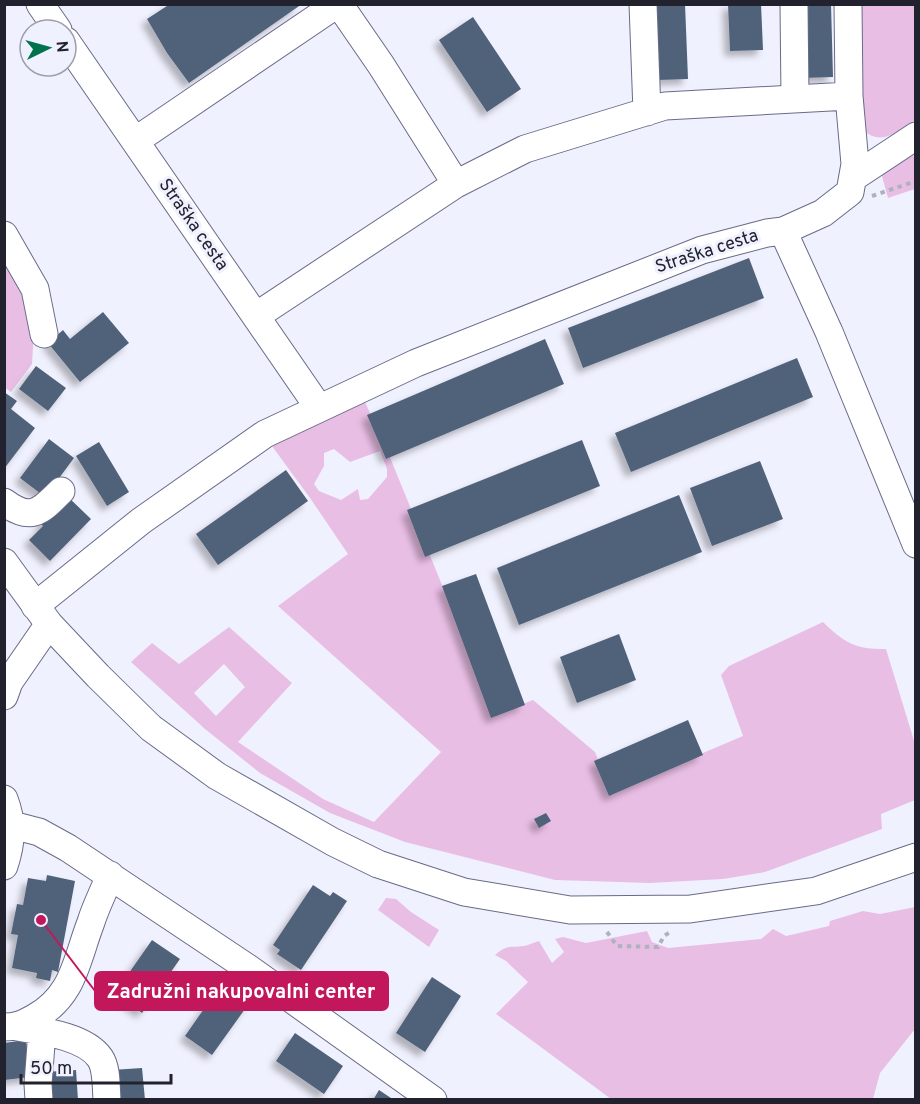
<svg xmlns="http://www.w3.org/2000/svg" width="920" height="1104" font-family="Overpass,sans-serif">
  <style>
    .green { fill: #e9bee5; fill-rule: evenodd }
    .building { fill: #50627a; filter: url(#shadow) }
    .lines { fill: none; stroke-linecap: round; stroke-linejoin: round }
    .minor-casing { stroke: #686b87; stroke-width: 29 }
    .path { stroke: #b0b1be; stroke-width: 4; stroke-dasharray: 4.5 4.5; stroke-linecap: butt }
    .minor { stroke: #fff; stroke-width: 27 }
    .labels { text-anchor: middle; dominant-baseline: central; stroke-width: 6; stroke-linejoin: round; paint-order: stroke }
    .street-label { font-size: 18px; fill: #21222e; stroke: #f0f1fe }
    .leader { fill: none; stroke: #c2185b; stroke-width: 2 }
    .callout-dot { fill: #c2185b; stroke: #f0f1fe; stroke-width: 2 }
    .callout { fill: #c2185b; stroke: #c2185b; stroke-width: 2 }
    .callout-label { font-size: 20px; text-anchor: middle; font-weight: bold; fill: #fff }
  </style>
  <defs>
    <filter id="shadow"><feDropShadow dx="-5.5" dy="5.5" stdDeviation="3" flood-color="#0004"/></filter>
  </defs>
  <rect width="100%" height="100%" fill="#f0f1fe"/>
  <path class="green" d="M854 5H915V120C898 131 882 147 863 130Z
    M915 155V189L888 198 880 169Z
    M4 242 27 283 34 330 32 364 11 392 4 387Z
    M359 389 387 450 495 715 533 700 595 752 611 792 743 736 721 675 729 666 823 622C846 644 855 649 886 649L915 744V800L881 814 882 829 765 872 723 879 650 883 555 880 405 842 330 813 260 773 205 729 131 662 152 643 179 664 229 627 292 683 238 742 323 799 374 822 441 752 278 606 348 554 310 498 269 442ZM334 449 350 462 380 451 387 469V477L368 499 360 500 358 489 341 500 319 491 314 484 324 466V453ZM224 664 245 687 216 716 194 693Z
    M386 898 396 899 411 912 439 930 429 947 378 910Z
    M915 907V1029L880 1073 873 1099H611L496 1014 528 982 506 961 495 955C507 944 510 948 524 946 529 945 535 942 539 941L552 963 564 952 555 939 563 937 586 943 647 931 652 942 668 948 761 939 773 929 786 936 829 926 830 921 863 911 880 914Z"/>
  <path class="building" d="M170 4H302L189 83 167 53 147 19Z
    M655 4H685L688 79 658 80Z
    M728 4H761L763 50 730 51Z
    M800 4H831L833 77 802 78Z
    M473 17 521 89 487 112 439 40Z
    M749 258 764 298 583 368 568 328Z
    M103 312 129 343 80 382 48 343 63 330 70 339Z
    M545 339 564 384 386 459 367 415Z
    M797 358 813 397 631 472 615 433Z
    M36 366 66 388 48 411 19 389Z
    M4 392 17 401 11 409 35 428 4 469Z
    M49 439 74 458 45 497 20 478Z
    M582 440 600 486 425 557 407 510Z
    M99 442 129 492 107 506 76 456Z
    M760 461 783 519 712 546 690 488Z
    M286 470 308 501 218 565 196 534Z
    M66 495 91 519 50 561 29 540 43 526 40 523Z
    M679 495 702 552 519 625 497 568Z
    M476 574 525 705 491 718 442 586Z
    M619 634 636 680 577 703 560 657Z
    M688 720 703 755 609 796 594 761Z
    M546 813 551 821 539 828 534 819Z
    M47 875 75 881 58 972 52 970 50 981 36 978 37 973 12 968 18 935 11 934 17 904 23 905 28 878 46 881Z
    M313 885 330 896 333 892 347 901 301 970 277 954 280 950 273 945Z
    M152 940 180 959 142 1013 115 993Z
    M432 977 461 996 425 1052 396 1033Z
    M222 983 250 1002 212 1055 185 1036Z
    M295 1033 343 1066 324 1094 276 1061Z
    M26 1040 30 1077 4 1080V1043Z
    M142 1068 145 1100H113L112 1070Z
    M76 1070 78 1100H47L45 1072Z
    M379 1090 394 1100H373Z"/>
  <g class="lines">
    <defs>
      <path id="minor" d="M40 4 58 30
        M339 4 381 65 456 184
        M643 4 647 112
        M794 4 795 99
        M66 41 319 408
        M135 141 337 4
        M854 177 916 136
        M783 231 823 213 850 192 855 164 849 96 848 4
        M4 235 35 289 44 334
        M256 316 456 184 525 149 665 106 849 96
        M4 502C31 522 40 512 61 491
        M4 562 49 624 98 676 151 728 217 776 333 842 378 864 464 892 570 910 690 909 816 891 916 857
        M35 606 141 521 265 434 416 363 702 250 767 233 783 231 829 332 916 544
        M4 696 9 682 49 624
        M4 799C13 822 12 842 4 866
        M12 825 39 832 68 848 248 968 433 1100
        M4 1027C17 1027 23 1024 34 1018 74 996 76 961 91 922 96 906 104 891 110 875
        M17 1027C41 1031 85 1036 100 1058 107 1068 106 1087 107 1100
        M39 1100 38 1084 42 1031"/>
    </defs>
    <use href="#minor" class="minor-casing"/>
    <path class="path" d="M872 196 916 181
      M607 932 617 946 658 947 664 936 670 932"/>
    <use href="#minor" class="minor"/>
  </g>
  <g class="labels">
    <g class="street-label">
      <text transform="translate(193 225) rotate(55)">Straška cesta</text>
      <text transform="translate(707 252) rotate(-18)">Straška cesta</text>
    </g>
  </g>
  <path class="leader" d="M41 920L95 991"/>
  <circle class="callout-dot" cx="41" cy="920" r="6"/>
  <rect class="callout" x="95" y="972" width="293" height="38" rx="6"/>
  <g class="callout-label">
    <text x="241" y="998">Zadružni nakupovalni center</text>
  </g>
  <rect width="920" height="1104" fill="none" stroke="#21222e" stroke-width="12"/>
  <g transform="translate(48 48) rotate(85)"><circle r="28" fill="#f0f1fe" stroke="#9d9eab" stroke-width="1.5"/>
  <path d="M0-4.5L10 22L0 15L-10 22Z" fill="#02724c"/>
  <text y="-9" font-size="16" font-weight="bold" text-anchor="middle" fill="#21222e">N</text>
  </g>
  <path d="M21 1074v9h150v-9" fill="none" stroke="#21222e" stroke-width="3"/>
  <text x="30" y="1074" font-size="18" fill="#21222e" stroke="#f0f1fe" stroke-width="4.5" paint-order="stroke">50 m</text>
</svg>
